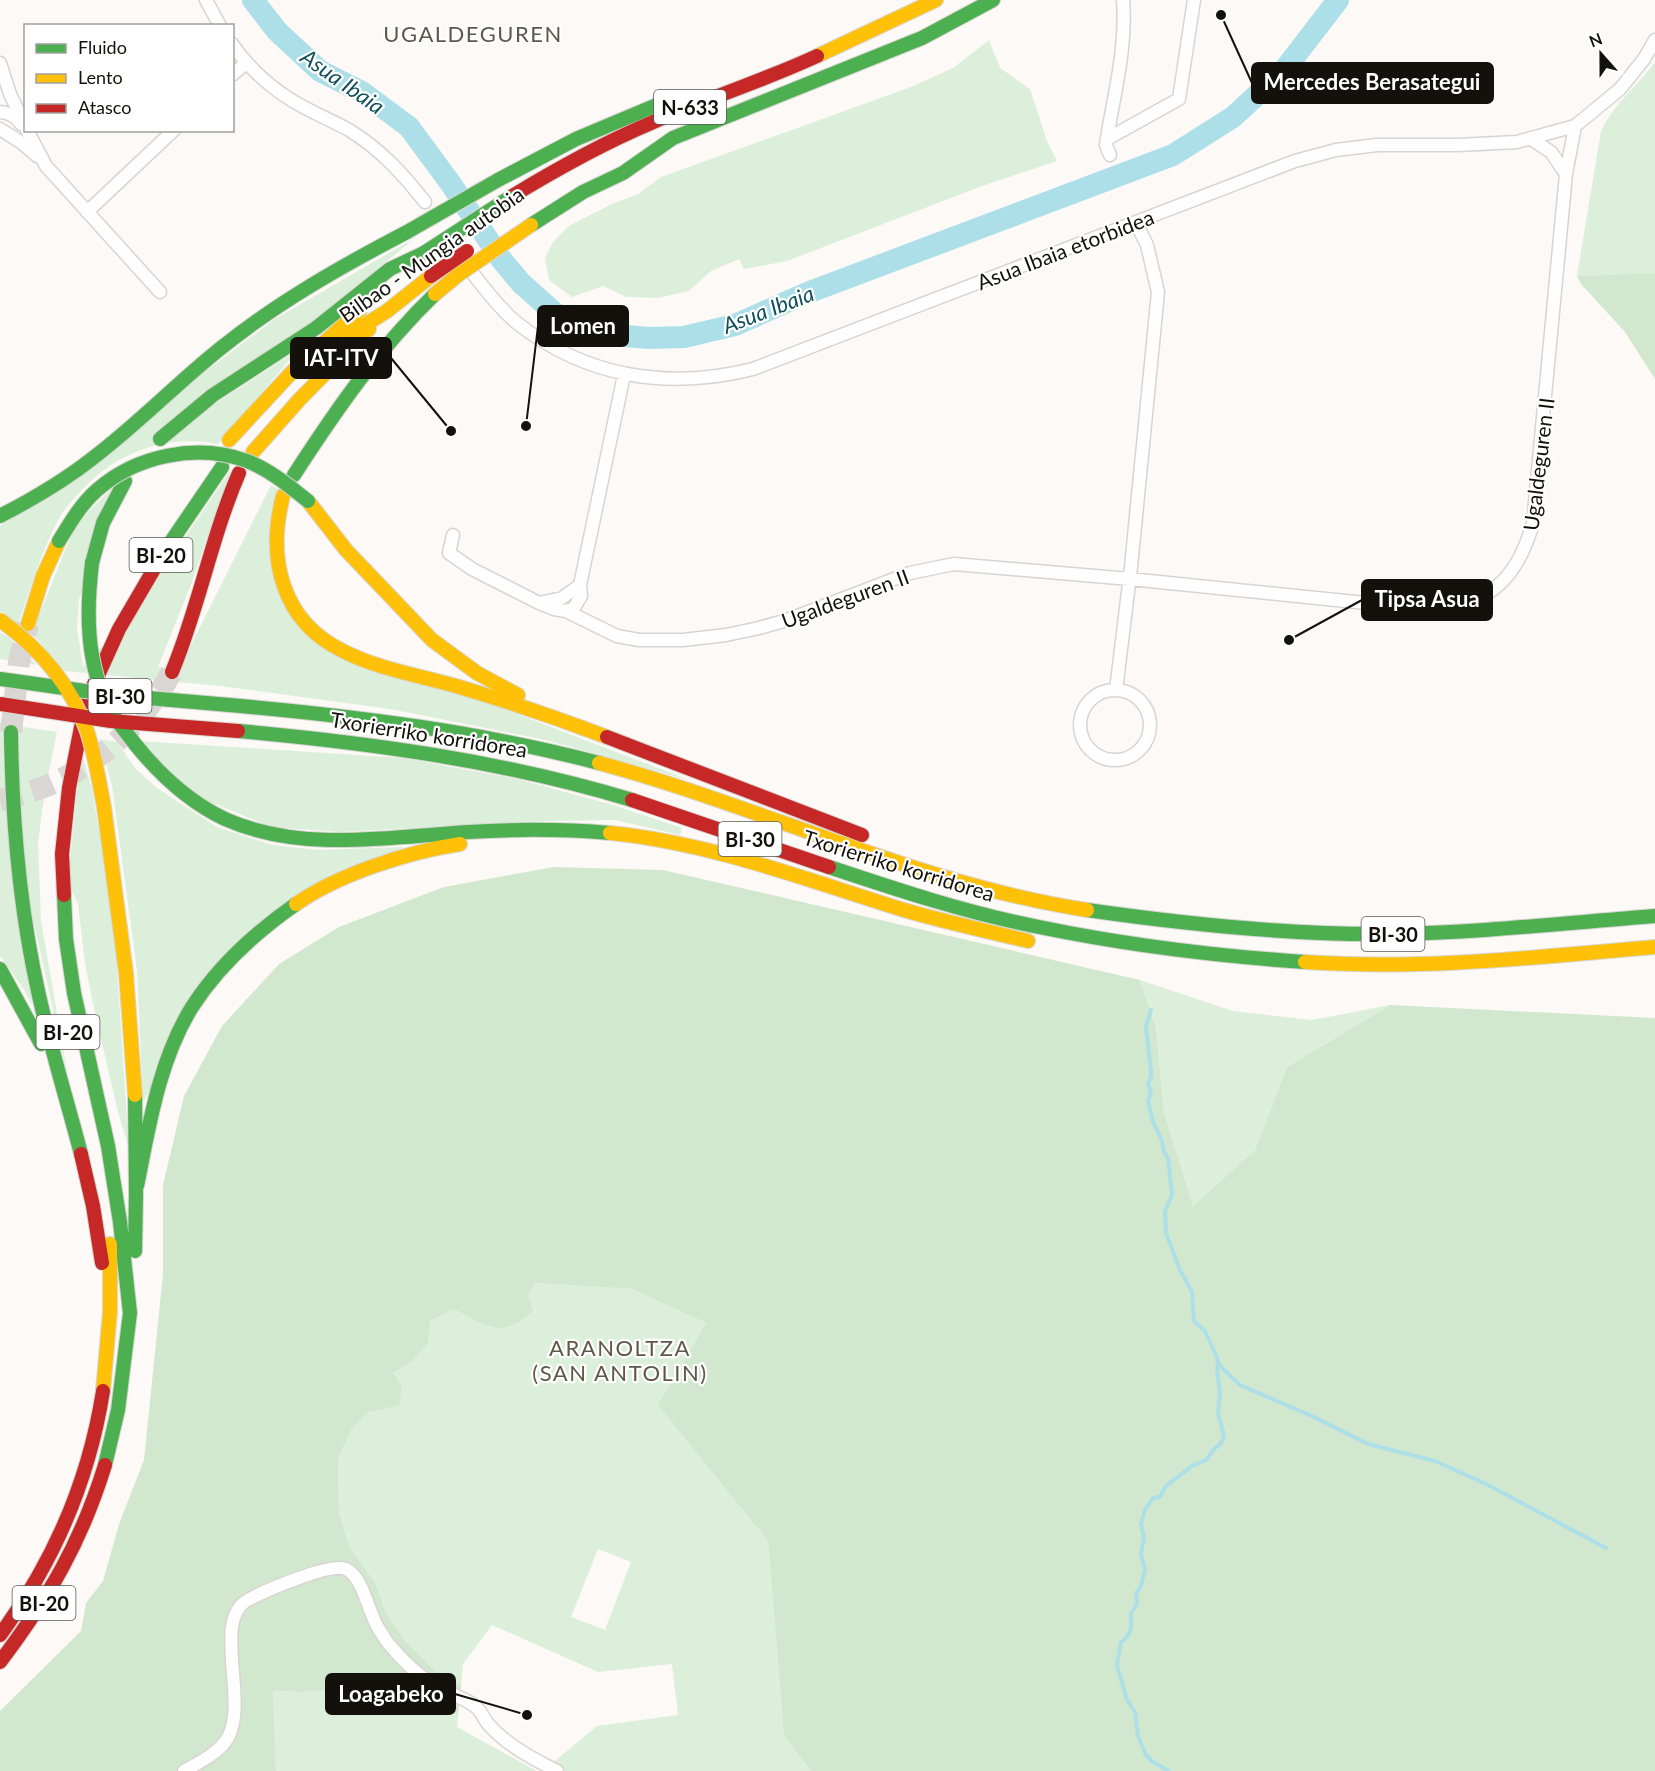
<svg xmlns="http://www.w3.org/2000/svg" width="1655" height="1771" font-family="Lato,sans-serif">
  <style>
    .green { fill: #dcefda; fill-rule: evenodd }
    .forest { fill: #d1e8cf }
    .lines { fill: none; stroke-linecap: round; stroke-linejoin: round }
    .stream { stroke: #addfe9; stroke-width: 4 }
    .river { stroke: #addfe9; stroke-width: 22 }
    .highway-tunnel { stroke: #d9d6d3; stroke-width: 22; stroke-dasharray: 22 11; stroke-linecap: butt }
    .street-casing { stroke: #d8d5d1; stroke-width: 15 }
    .fast-casing { stroke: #d8d5d1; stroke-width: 16 }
    .slow-casing { stroke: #d8d5d1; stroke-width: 16 }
    .jam-casing { stroke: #d8d5d1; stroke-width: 16 }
    .street { stroke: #fffefe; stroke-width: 12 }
    .fast { stroke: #4caf50; stroke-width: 14 }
    .slow { stroke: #ffc107; stroke-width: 14 }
    .jam { stroke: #c62828; stroke-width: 14 }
    .fast-bridge-casing { stroke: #d8d5d1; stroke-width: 16; stroke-linecap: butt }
    .slow-bridge-casing { stroke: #d8d5d1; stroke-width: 16; stroke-linecap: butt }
    .jam-bridge-casing { stroke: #d8d5d1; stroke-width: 16; stroke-linecap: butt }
    .fast-bridge { stroke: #4caf50; stroke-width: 14 }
    .slow-bridge { stroke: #ffc107; stroke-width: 14 }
    .jam-bridge { stroke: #c62828; stroke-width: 14 }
    .labels { text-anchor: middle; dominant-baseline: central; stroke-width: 4.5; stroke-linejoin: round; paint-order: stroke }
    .shield { fill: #fff; stroke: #5a5855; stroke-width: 1.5 }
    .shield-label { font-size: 20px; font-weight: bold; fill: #14110c }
    .street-label { font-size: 21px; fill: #14110c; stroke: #fff }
    .neighbourhood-label { font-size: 22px; letter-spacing: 1.5px; fill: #5f574a; stroke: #fff }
    .water-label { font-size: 22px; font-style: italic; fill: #0f4f5b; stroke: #fff }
    .leader { fill: none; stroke: #14110c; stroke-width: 2 }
    .callout-dot { fill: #14110c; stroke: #fff; stroke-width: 2 }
    .callout { fill: #14110c; stroke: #14110c; stroke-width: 2 }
    .callout-label { font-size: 22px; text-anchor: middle; font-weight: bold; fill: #fff }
  </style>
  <rect width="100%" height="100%" fill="#fcf9f6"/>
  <path class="green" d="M989 40 1000 68 1030 89 1047 141 1057 161 982 186 787 261 744 269 739 259 711 271 689 291 658 298 626 297 603 286 572 297 549 280 545 258 553 242 569 226 612 204 638 194 661 177 911 87 953 68Z
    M1655 62V273L1577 276 1601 131C1613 105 1638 85 1655 62Z
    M415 238 210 407 298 350 218 444C166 434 115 453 80 492 74 499 67 506 62 513 42 548 31 587 18 625L0 611V526L275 319Z
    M232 468 190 587 158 667 179 669 271 485 281 491 271 515 306 633 692 781 546 740 390 709 220 686 64 671 32 633 75 525 121 479 79 599 77 628 83 667 136 610Z
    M0 633 8 637 37 665 0 659Z
    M0 722 3 723V759L32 1005 23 988 0 956Z
    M17 726 57 732 45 790 38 842 41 921 69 1082 25 882Z
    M99 739 117 742 136 769 157 788 217 827 272 845 319 850 404 847 248 931 143 1102 137 971 112 785Z
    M140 741 403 758 517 779 613 805 682 828 680 835 615 820 540 821 340 832 271 827 196 796Z
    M81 749 92 789 114 922 129 1149 118 1112 93 1004 85 963 78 904 68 883Z
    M1140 980 1233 1011 1312 1020 1390 1005 1287 1067 1255 1150 1193 1206 1164 1112 1156 1028Z
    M535 1283 632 1289 706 1323 659 1405 768 1541 784 1736 811 1771H543L597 1726 678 1715 672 1664 598 1672 492 1625 463 1664 461 1685 435 1671 406 1642 386 1615 375 1582 350 1548 339 1513 338 1459 352 1427 367 1413 398 1405 393 1373 410 1363 430 1321 453 1309 494 1329 528 1296ZM598 1549 631 1562 605 1630 571 1617Z
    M387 1685 409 1699 438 1706 458 1715 457 1727 537 1771H276L273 1691 303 1692Z"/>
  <path class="forest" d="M1655 273V379L1625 332 1581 284 1577 276Z
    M554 867 663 870 1140 980 1156 1028 1164 1112 1193 1206 1255 1150 1287 1067 1390 1005 1655 1018V1771H811L784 1736 768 1541 658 1405 706 1323 632 1289 535 1283 528 1296 533 1311C497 1341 490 1326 453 1309L430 1321 428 1343 410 1363 393 1373 402 1387 399 1405 367 1413 352 1428 338 1459 339 1513 350 1548 375 1582 386 1614 406 1642 435 1671 461 1685 458 1715 438 1706 409 1699 387 1685 303 1692 273 1691 276 1771H0V1711L81 1631 86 1603 103 1581 119 1524 144 1460 163 1274V1185L184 1096 222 1026 279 964 339 927 444 887Z"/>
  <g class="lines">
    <path class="stream" d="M1151 1010 1146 1027 1151 1071V1077L1148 1084 1151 1093 1148 1101 1153 1122 1162 1141 1164 1152 1168 1158 1172 1195 1165 1211 1166 1233 1180 1270 1192 1292 1194 1321 1205 1331 1218 1360 1217 1370 1220 1393 1218 1414 1224 1435 1221 1443 1214 1449 1206 1460 1192 1466 1166 1486 1160 1497 1153 1498 1145 1510 1141 1523 1144 1538 1141 1554 1145 1569 1141 1586 1136 1593 1137 1604 1131 1613V1629L1127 1637 1121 1642 1117 1665 1127 1700 1135 1712 1138 1736 1146 1755 1153 1762 1169 1771
      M1218 1362 1222 1368 1240 1385 1314 1417 1368 1444 1435 1461 1486 1484 1606 1548"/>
    <path class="river" d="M253 0 277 31 320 71 362 92 409 127 451 184 501 259 521 283 558 316 586 328 615 335 649 338 684 337 735 325 807 293 1173 155 1233 117 1285 69 1338 0"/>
    <path class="highway-tunnel" d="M11 732 19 662 28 624
      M0 800C77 784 133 739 172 672"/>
    <defs>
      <path id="street" d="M206 0 220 26
        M232 44C246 65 268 85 288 98 308 111 329 119 349 130 380 149 403 174 425 202
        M0 63 10 94 26 127
        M232 75 246 63
        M0 112C10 113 15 116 21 124
        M0 129 22 143 37 156
        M27 130 46 166 160 292
        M1107 139 1179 99 1194 0
        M1531 139 1551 152 1566 174
        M1110 155 1106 145C1113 97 1127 50 1123 0
        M87 212 174 130
        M474 275C487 292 501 310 517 323 587 378 669 390 753 369L1295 161 1336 150 1377 145H1458L1517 142 1575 126 1620 89 1644 59 1655 40
        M453 535 449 553 472 569 539 603 554 609 566 611 617 636 639 640H683L726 635 759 628 784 621 910 573 954 564 1130 579 1424 609C1486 607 1516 583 1533 523L1566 174 1575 126
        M539 603 562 598 580 585
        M566 611 574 608 581 596 580 585 624 375
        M1080 725a35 35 0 1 1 70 0a35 35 0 1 1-70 0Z
        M1116 690 1131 567 1158 292 1147 245 1136 223
        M184 1771C198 1763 215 1755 225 1742 252 1708 210 1620 248 1600 264 1591 331 1562 346 1569 362 1576 368 1609 376 1624 379 1630 384 1637 388 1643 401 1659 418 1675 435 1686 449 1694 468 1698 479 1710 483 1715 485 1721 489 1725 507 1745 533 1759 557 1771"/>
      <path id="fast" d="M498 180 576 139 657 105
        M531 225 583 192 623 173 673 138 922 38 993 0
        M160 439 213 395 316 328 390 269 424 253
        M294 475C336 410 379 348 435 294
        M0 516C33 499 64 481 93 458 138 424 177 383 221 348 278 302 342 266 407 232
        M164 552 222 467
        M92 563 103 523 125 481
        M241 706C362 717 481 732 599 763
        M238 731C372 743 503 761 632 800
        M11 732C12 819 19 905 38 991 50 1046 67 1100 81 1154
        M135 744C160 775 189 802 225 819 301 853 389 837 468 832 515 829 563 829 610 833
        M829 867C898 890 967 913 1039 927 1126 945 1216 956 1305 962
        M64 895 66 939 74 993 108 1146 120 1222 130 1313
        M1087 910C1185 924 1286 935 1386 934 1476 933 1566 923 1655 916
        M0 969 41 1044
        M135 1095 136 1195 135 1251
        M137 1186C149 1126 159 1060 192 1007 219 965 256 932 296 904
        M105 1465 118 1410 130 1313"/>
      <path id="slow" d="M817 56 936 0
        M349 335 387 311 431 276
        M229 440 292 372 360 310
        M253 452 299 400 369 329
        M283 496C267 558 281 621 343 651 378 669 418 675 456 686 507 701 557 718 607 737
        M308 501 346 550 432 640 477 673 518 695
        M28 624 43 576 59 541
        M599 763C763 807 917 884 1087 910
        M104 807 126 973 135 1095
        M610 833C711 843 807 880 904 910 945 922 987 931 1028 941
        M296 904C339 874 408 852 460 844
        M1305 962C1422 970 1539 957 1655 947
        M110 1244V1311
        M103 1391 110 1311"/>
      <path id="jam" d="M509 198C555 170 601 144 651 123 706 99 763 81 817 56
        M172 672C199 607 211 538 239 473
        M607 737 862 835
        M632 800 829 867
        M64 895 62 854 69 788 86 702 119 629 164 552
        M81 1154 93 1206 102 1263
        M0 1635C53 1563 89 1480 103 1391
        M0 1662C49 1597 81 1543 105 1465"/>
    </defs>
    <use href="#street" class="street-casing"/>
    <use href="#fast" class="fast-casing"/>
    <use href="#slow" class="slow-casing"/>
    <use href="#jam" class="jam-casing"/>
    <use href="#street" class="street"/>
    <use href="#fast" class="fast"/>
    <use href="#slow" class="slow"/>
    <use href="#jam" class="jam"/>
    <defs>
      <path id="fast-bridge" d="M407 232 498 180
        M424 253 509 198
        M59 541C70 523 81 504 97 490 137 455 197 443 247 461 270 470 289 486 308 501
        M92 563C86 613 86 664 110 710 117 722 127 733 135 744
        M0 679 113 695 241 706"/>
      <path id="slow-bridge" d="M435 294 458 275 531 225
        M0 620C39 648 71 685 87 731 95 755 99 781 104 807"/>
      <path id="jam-bridge" d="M431 276 467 251
        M0 704 111 721 238 731"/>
    </defs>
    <use href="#fast-bridge" class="fast-bridge-casing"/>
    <use href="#slow-bridge" class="slow-bridge-casing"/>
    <use href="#jam-bridge" class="jam-bridge-casing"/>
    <use href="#fast-bridge" class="fast-bridge"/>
    <use href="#slow-bridge" class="slow-bridge"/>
    <use href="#jam-bridge" class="jam-bridge"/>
  </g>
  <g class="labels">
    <g class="shield">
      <rect x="654" y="90" width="72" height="34" rx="4.5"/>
      <rect x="129.5" y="538" width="63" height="34" rx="4.5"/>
      <rect x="88.5" y="679" width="63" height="34" rx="4.5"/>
      <rect x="718.5" y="822" width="63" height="34" rx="4.5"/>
      <rect x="1361.5" y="917" width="63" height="34" rx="4.5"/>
      <rect x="36.5" y="1015" width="63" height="34" rx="4.5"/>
      <rect x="12.5" y="1586" width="63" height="34" rx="4.5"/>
    </g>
    <g class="shield-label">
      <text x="690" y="107">N-633</text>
      <text x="161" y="555">BI-20</text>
      <text x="120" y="696">BI-30</text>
      <text x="750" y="839">BI-30</text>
      <text x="1393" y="934">BI-30</text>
      <text x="68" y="1032">BI-20</text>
      <text x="44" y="1603">BI-20</text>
    </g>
    <g class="street-label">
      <text transform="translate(1065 249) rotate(-21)">Asua Ibaia etorbidea</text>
      <text transform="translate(431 254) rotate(-35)">Bilbao - Mungia autobia</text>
      <text transform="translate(1538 464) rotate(-83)">Ugaldeguren II</text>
      <text transform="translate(845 598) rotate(-20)">Ugaldeguren II</text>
      <text transform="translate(429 734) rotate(9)">Txorierriko korridorea</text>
      <text transform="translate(899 865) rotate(17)">Txorierriko korridorea</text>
    </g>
    <g class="neighbourhood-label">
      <text x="473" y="33">UGALDEGUREN</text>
      <text x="620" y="1347">ARANOLTZA<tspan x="620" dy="25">(SAN ANTOLIN)</tspan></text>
    </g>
    <g class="water-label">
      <text transform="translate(343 81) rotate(35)">Asua Ibaia</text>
      <text transform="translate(768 309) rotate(-21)">Asua Ibaia</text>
    </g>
  </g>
  <path class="leader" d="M1221 15L1252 83M526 426L538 326M451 431L391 358M1289 640L1362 600M527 1715L455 1694"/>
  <g class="callout-dot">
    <circle cx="1221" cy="15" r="6"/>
    <circle cx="526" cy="426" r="6"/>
    <circle cx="451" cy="431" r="6"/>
    <circle cx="1289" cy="640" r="6"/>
    <circle cx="527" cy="1715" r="6"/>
  </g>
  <g class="callout">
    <rect x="1252" y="63" width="241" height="40" rx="6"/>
    <rect x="538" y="306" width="90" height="40" rx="6"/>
    <rect x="291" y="338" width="100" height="40" rx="6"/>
    <rect x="1362" y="580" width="130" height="40" rx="6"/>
    <rect x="326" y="1674" width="129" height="40" rx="6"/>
  </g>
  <g class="callout-label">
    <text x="1372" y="90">Mercedes Berasategui</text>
    <text x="583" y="334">Lomen</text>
    <text x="341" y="366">IAT-ITV</text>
    <text x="1427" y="607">Tipsa Asua</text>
    <text x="391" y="1702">Loagabeko</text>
  </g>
  <rect x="24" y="24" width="210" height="108" fill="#ffffff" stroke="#a1a09e" stroke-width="1.5"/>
  <rect x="36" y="44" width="30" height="9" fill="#4caf50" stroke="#a1a09e" stroke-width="1.5"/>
  <text x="78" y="54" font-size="18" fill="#14110c">Fluido</text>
  <rect x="36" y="74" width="30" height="9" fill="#ffc107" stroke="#a1a09e" stroke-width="1.5"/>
  <text x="78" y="84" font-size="18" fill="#14110c">Lento</text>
  <rect x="36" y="104" width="30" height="9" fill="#c62828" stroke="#a1a09e" stroke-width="1.5"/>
  <text x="78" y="114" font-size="18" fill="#14110c">Atasco</text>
  <g transform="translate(1601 54) rotate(339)" stroke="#ffffff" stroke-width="4.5" paint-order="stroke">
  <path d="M0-4.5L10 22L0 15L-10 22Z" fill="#14110c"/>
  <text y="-9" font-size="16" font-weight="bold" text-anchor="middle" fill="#14110c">N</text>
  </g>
</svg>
